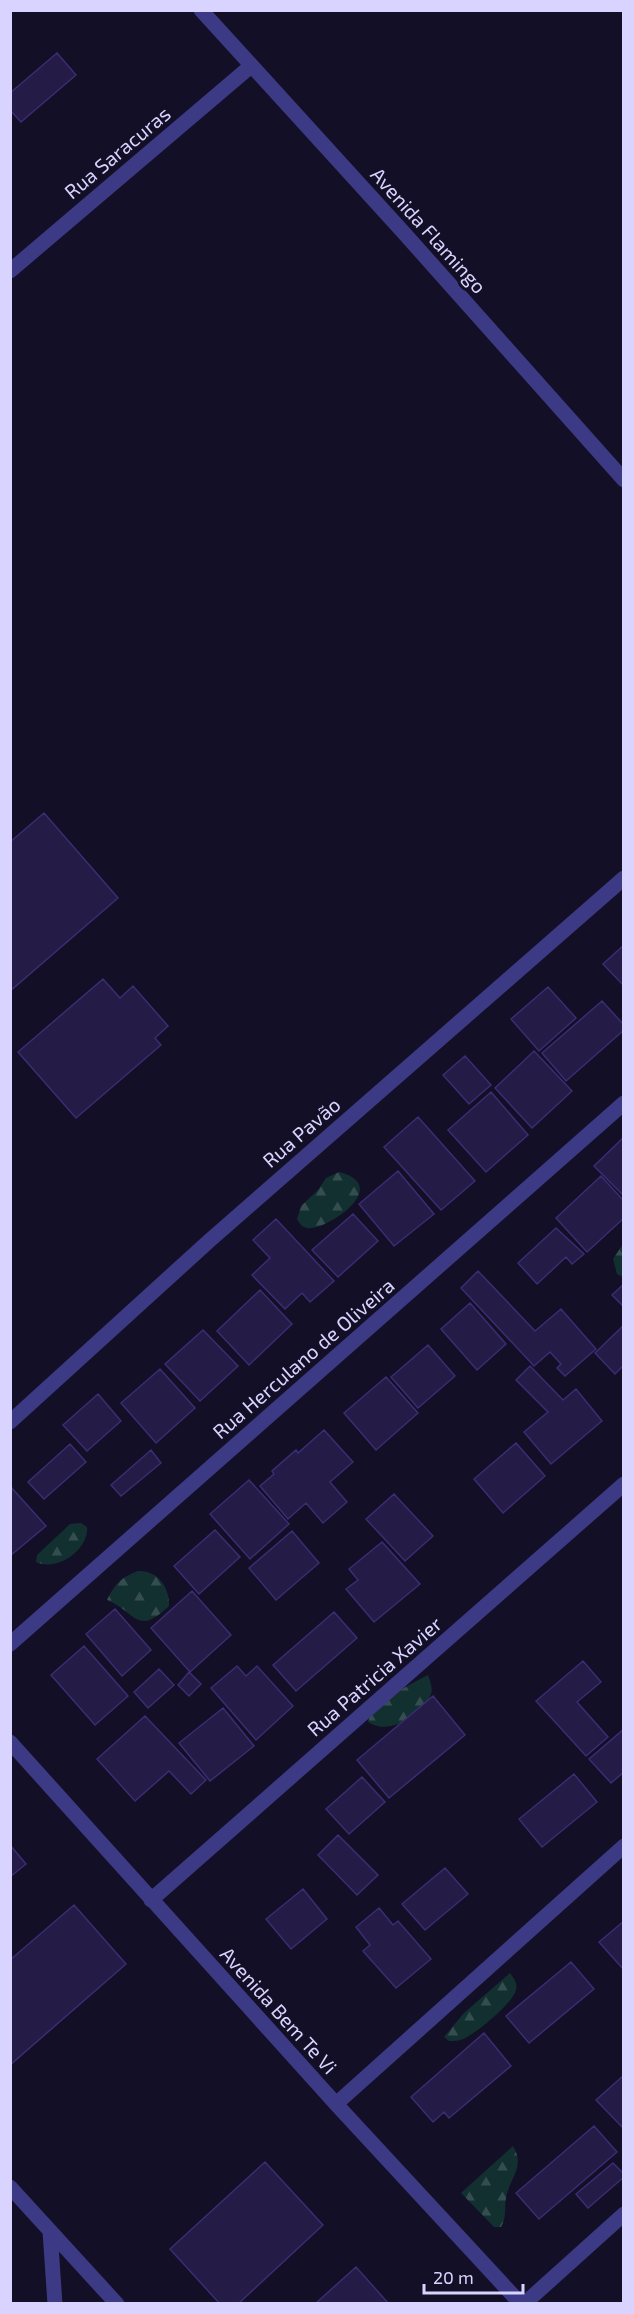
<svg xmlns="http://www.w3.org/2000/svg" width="634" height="2314" font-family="'Exo 2',sans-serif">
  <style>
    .forest { fill: url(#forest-firs) }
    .building { fill: #241b47; stroke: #3b2d73; stroke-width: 1.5 }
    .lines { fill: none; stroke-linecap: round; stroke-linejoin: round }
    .minor { stroke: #3d3a85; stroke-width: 15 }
    .labels { text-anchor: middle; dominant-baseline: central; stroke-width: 6; stroke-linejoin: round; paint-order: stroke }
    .street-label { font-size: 20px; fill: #d9d4ff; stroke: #130f26 }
  </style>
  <defs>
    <pattern id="forest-firs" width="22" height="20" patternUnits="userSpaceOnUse" patternTransform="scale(1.5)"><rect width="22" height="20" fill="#12302f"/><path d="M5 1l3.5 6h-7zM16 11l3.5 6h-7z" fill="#344d4e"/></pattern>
  </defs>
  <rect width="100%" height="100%" fill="#130f26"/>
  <path class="forest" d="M339 1172C394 1186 325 1232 307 1228 302 1227 299 1223 297 1219L301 1206 318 1190 326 1178Z
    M623 1244V1277L617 1274 613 1259Z
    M81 1523 87 1527C89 1550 57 1572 36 1562L37 1555 70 1524Z
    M138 1571C157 1570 170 1587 169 1606 137 1637 136 1612 107 1600 115 1584 120 1578 138 1571Z
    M428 1675C430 1681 433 1688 431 1694 423 1716 388 1736 368 1722 372 1703 411 1684 428 1675Z
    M510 1973C514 1979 518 1983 516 1990 513 2003 476 2034 463 2039 459 2041 454 2041 449 2041L444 2037 464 2013Z
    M513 2146C526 2167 509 2179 506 2198 504 2208 507 2218 501 2227H494L461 2193Z"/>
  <path class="building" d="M57 53 76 75 21 122 10 110V93Z
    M44 813 118 898 10 991V842Z
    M624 945V986L603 964Z
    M103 979 120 998 133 986 168 1026 155 1038 161 1045 76 1118 18 1052Z
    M548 987 576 1018 539 1051 511 1019Z
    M602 1001 624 1025V1030L566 1081 542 1053Z
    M534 1051 572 1091 532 1128 495 1088Z
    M465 1056 491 1085 469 1104 443 1075Z
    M491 1092 528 1135 486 1172 448 1130Z
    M418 1117 475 1181 441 1210 384 1147Z
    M624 1137V1196L594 1166Z
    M398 1171 434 1214 394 1246 359 1204Z
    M601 1176 624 1201V1218L587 1252 556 1218Z
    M353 1214 378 1241 338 1277 312 1250Z
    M276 1219 334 1281 310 1302 302 1293 285 1309 252 1275 270 1258 253 1240Z
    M556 1228 584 1254 572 1264 566 1257 537 1284 518 1263Z
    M478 1271 535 1331 561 1309 596 1349 565 1376 557 1368 561 1364 550 1352 534 1366 461 1288Z
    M624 1284V1307L612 1295Z
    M260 1290 292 1324 249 1365 217 1331Z
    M470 1303 506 1344 477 1370 441 1329Z
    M624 1325V1365L615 1374 595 1353Z
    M203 1330 238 1366 200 1401 165 1364Z
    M428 1345 455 1376 418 1408 391 1377Z
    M530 1366 563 1400 576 1389 602 1421 551 1464 524 1432 548 1412 516 1380Z
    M160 1369 195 1408 156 1443 121 1403Z
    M386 1377 418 1413 376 1450 344 1413Z
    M98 1394 121 1421 87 1451 63 1425Z
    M324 1430 353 1462 330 1482 347 1502 323 1523 306 1503 288 1519 260 1486 274 1474 272 1471 296 1450 298 1453Z
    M516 1443 545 1476 503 1513 474 1479Z
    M70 1444 86 1462 44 1499 28 1482Z
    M151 1450 161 1463 121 1496 111 1485Z
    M249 1480 289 1524 250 1559 210 1514Z
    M10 1486 46 1526 10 1556Z
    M394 1494 433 1536 405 1561 366 1519Z
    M215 1530 240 1557 199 1594 174 1566Z
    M292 1531 319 1563 276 1600 249 1568Z
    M382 1542 420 1584 374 1622 346 1589 358 1580 349 1569Z
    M192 1591 231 1635 190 1672 151 1628Z
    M115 1609 151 1650 122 1676 86 1634Z
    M334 1612 357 1638 296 1691 273 1665Z
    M84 1646 128 1696 95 1725 51 1675Z
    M583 1661 601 1682 577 1702 608 1737 586 1756 536 1701Z
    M237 1666 246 1676 257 1666 293 1706 256 1740 211 1688Z
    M159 1669 174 1685 148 1708 134 1692Z
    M189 1672 201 1684 189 1696 178 1685Z
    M433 1696 465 1735 389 1798 357 1760Z
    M223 1708 254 1746 210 1781 179 1743Z
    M145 1716 206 1780 191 1794 169 1771 135 1801 97 1759Z
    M624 1729V1772L611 1783 589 1759Z
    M574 1774 597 1802 542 1847 519 1819Z
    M362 1777 385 1802 349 1834 326 1809Z
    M338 1835 378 1875 357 1895 318 1855Z
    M10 1845 26 1864 10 1877Z
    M445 1868 468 1894 425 1930 402 1904Z
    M303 1889 327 1919 291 1949 266 1919Z
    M74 1905 126 1964 10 2065V1960Z
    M379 1908 393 1925 398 1921 431 1959 396 1988 363 1951 370 1945 356 1927Z
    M624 1921V1970L599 1942Z
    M571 1962 594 1989 529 2043 506 2016Z
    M484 2033 511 2066 449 2118 444 2112 433 2122 411 2097Z
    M623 2076H624V2129L596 2100Z
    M594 2126 617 2152 539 2219 516 2193Z
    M265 2162 323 2225 238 2304H220L170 2249Z
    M613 2163 624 2174V2177L588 2208 576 2194Z
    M356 2267 389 2304H315Z"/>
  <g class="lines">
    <path class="minor" d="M201 10 404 233 624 480
      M10 271 251 66
      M10 1422 209 1241 624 878
      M10 1644 624 1103
      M10 1742 336 2104 521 2304
      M151 1900 624 1484
      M336 2104 624 1846
      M10 2187 117 2304
      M50 2231 55 2304
      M524 2304 624 2214"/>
  </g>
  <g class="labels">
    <g class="street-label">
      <text transform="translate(117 152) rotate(-40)">Rua Saracuras</text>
      <text transform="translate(429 230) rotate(48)">Avenida Flamingo</text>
      <text transform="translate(301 1132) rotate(-41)">Rua Pavão</text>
      <text transform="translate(303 1358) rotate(-41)">Rua Herculano de Oliveira</text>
      <text transform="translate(374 1676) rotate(-41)">Rua Patricia Xavier</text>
      <text transform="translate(279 2010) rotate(48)">Avenida Bem Te Vi</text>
    </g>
  </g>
  <rect width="634" height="2314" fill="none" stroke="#d9d4ff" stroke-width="24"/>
  <path d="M424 2284v9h99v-9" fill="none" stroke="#d9d4ff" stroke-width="3"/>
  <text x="433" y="2284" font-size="18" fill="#d9d4ff" stroke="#130f26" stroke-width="4.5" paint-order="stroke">20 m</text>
</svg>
